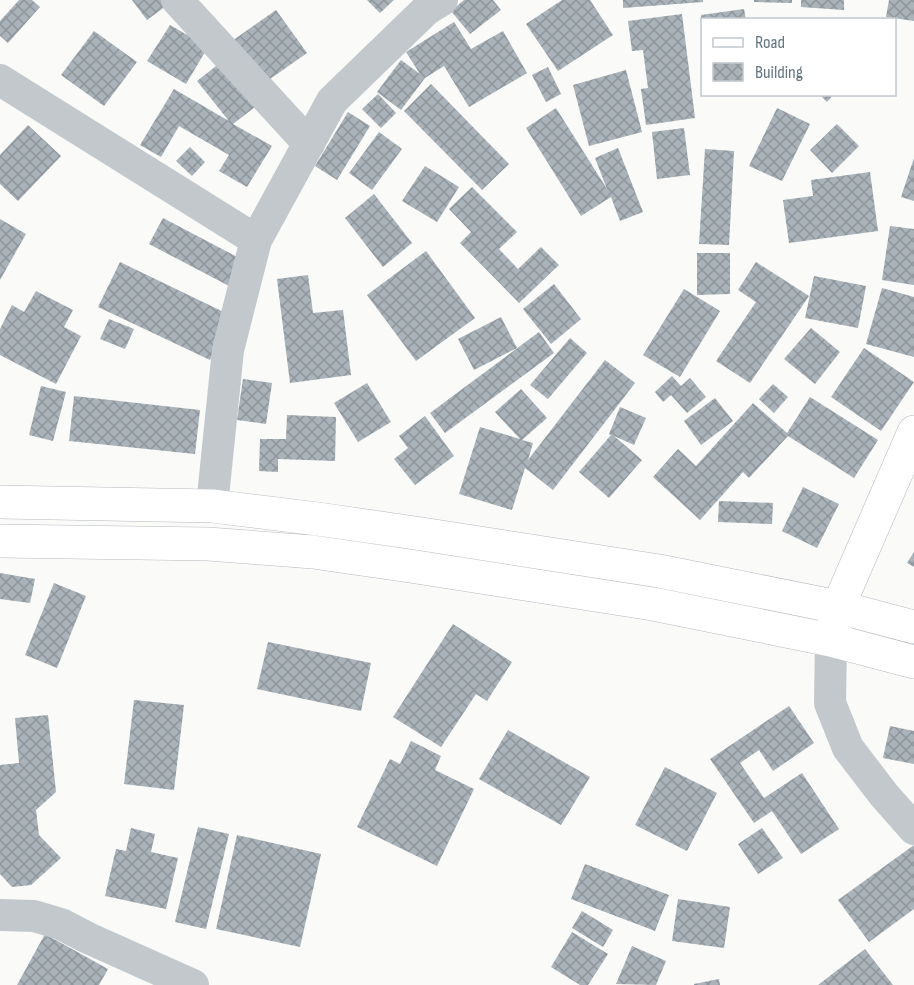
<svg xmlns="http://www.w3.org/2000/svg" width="914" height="985" font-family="'Sofia Sans Condensed',sans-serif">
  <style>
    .building { fill: url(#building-cross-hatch) }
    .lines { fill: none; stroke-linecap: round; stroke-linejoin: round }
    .secondary-casing { stroke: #b3babf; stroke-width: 34 }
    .primary-casing { stroke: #b5babe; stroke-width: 34 }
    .street { stroke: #c3c8cc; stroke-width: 32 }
    .secondary { stroke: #fff; stroke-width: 33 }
    .primary { stroke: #fff; stroke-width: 33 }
  </style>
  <defs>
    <pattern id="building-cross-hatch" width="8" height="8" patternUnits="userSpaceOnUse" patternTransform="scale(1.5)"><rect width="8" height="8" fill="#aab3b9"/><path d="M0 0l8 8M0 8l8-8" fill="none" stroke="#8e969c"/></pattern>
  </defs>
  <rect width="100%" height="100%" fill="#fafaf8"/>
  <path class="building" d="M19 0H32L40 7 8 43 0 36V21Z
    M132 0H162L166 6 147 20Z
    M367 0H394L380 13Z
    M464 0H493L501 10 470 34 451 11Z
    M562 0H590L613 35 558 71 526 24Z
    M623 0H703V2L623 8Z
    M754 0H792V3L754 2Z
    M801 0H844V10L801 7Z
    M889 0H914V21L886 17Z
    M744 9 746 20H701V15Z
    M276 10 307 53 263 84 232 41Z
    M682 14 695 118 646 125 641 89 648 88 643 50 632 51 628 21Z
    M454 22 471 49 503 31 527 73 469 107 444 66 425 78 401 110 377 92 401 60 420 74 406 52Z
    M170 25 208 47 186 84 147 61Z
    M94 31 137 62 104 106 61 75Z
    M220 63 255 107 233 124 272 146 247 187 219 171 229 155 179 126 161 157 140 145 174 89 229 121 197 81Z
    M548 67 561 94 546 102 532 75Z
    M626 70 642 132 589 146 573 85Z
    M431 84 509 164 482 190 404 111Z
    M378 94 396 113 381 128 362 109Z
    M819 94H834L827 102Z
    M556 108 607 189 595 158 618 148 643 212 620 221 611 197 581 216 526 128Z
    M777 108 810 124 782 181 749 166Z
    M348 112 370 126 337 180 315 166Z
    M837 124 859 146 832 173 810 150Z
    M28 125 61 156 18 201 0 184V155Z
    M684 128 690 175 657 179 652 132Z
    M379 132 402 149 372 190 349 173Z
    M190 147 205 162 192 176 176 161Z
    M705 149 734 151 729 245 699 244Z
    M914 158V201L901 197Z
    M425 166 459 187 437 222 402 201Z
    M870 172 878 231 789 243 783 200 813 196 811 180Z
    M472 187 517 232 499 249 518 269 541 247 559 265 519 303 460 243 471 232 449 209Z
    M374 194 412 243 383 267 345 218Z
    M163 218 243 260 229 286 149 244Z
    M0 219 26 234 0 280Z
    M890 226 914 229V285L882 280Z
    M426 251 475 318 416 361 367 295Z
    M697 253H730V294L697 295Z
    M120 262 232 316 210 360 98 307Z
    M756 262 809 296 750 383 716 361 756 302 738 290Z
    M308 275 313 313 343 310 351 375 290 383 277 279Z
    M814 276 866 286 858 328 805 318Z
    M554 284 581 319 551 344 523 309Z
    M882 288 914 297V357L866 344Z
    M684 289 720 311 680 377 643 355Z
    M36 291 73 310 64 327 81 336 56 384 0 355V329L12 305 24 312Z
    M501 317 517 348 474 370 458 339Z
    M109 319 134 329 125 349 100 339Z
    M811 328 840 352 815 384 784 359Z
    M539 332 554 353 445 433 430 413Z
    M570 338 587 353 548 399 530 385Z
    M864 348 914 382 881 431 831 397Z
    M605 360 635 383 553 490 525 468 512 510 459 494 480 427 520 439 495 412 521 389 547 418 522 440 533 443 528 460Z
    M672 376 681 386 690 378 706 397 687 413 671 395 663 402 655 392Z
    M243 379 272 383 266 424 237 420Z
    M367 383 391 422 358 442 334 403Z
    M773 384 788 397 774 413 759 399Z
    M41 386 66 392 53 441 29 435Z
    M74 396 200 410 195 454 69 441Z
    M810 397 878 440 854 478 788 436 749 478 743 472 700 520 653 477 678 449 696 466 753 403 787 433Z
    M715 398 733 421 701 445 684 421Z
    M620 407 646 418 634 445 614 436 642 460 609 498 579 472 611 435 609 434Z
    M287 415 336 417 335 461 278 459V472L259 471 260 439H286Z
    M425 416 454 456 415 485 394 459 408 448 399 436Z
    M803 487 839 504 817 548 782 531Z
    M719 501 773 503 772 524 718 522Z
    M914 552V567L907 563Z
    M0 573 35 579 30 603 0 599Z
    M54 583 86 596 57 668 25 655Z
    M453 624 512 662 487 701 476 694 441 747 393 717Z
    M268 642 371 663 361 711 257 689Z
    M134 700 184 705 174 790 124 784Z
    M789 706 814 743 773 771 759 750 740 763 764 798 802 773 839 829 801 854 772 811 754 823 710 759Z
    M48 715 56 792 36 810 39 835 61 858 31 885 12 887 0 874V765L19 763 15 718Z
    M890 726 914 731V764L883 758Z
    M508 730 590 777 561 825 479 779Z
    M411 741 441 756 435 770 474 789 437 866 357 827 390 759 400 764Z
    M665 767 717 793 687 851 635 825Z
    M198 827 229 834 206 929 175 922Z
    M131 828 155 834 151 852 178 858 166 909 105 896 116 849 126 851Z
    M762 828 783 858 758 874 738 844Z
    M237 835 321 854 300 947 216 929Z
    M914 845V909L869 942 838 900Z
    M585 864 669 895 655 931 571 899Z
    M678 899 730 907 724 948 672 941Z
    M582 911 613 930 603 947 572 928Z
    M572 932 608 954 588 985H580L551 967Z
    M45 934 108 969 99 985H17Z
    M632 946 666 961 656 985 616 984Z
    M865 949 893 985H818Z
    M719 979 720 985H694V984Z"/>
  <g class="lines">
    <defs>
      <path id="secondary" d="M832 635 838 607 914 432"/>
      <path id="primary" d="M0 502 212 506 318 519 415 533 659 571 838 607 914 627
        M0 541 208 544 313 552 410 566 653 604 831 640 914 662"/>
    </defs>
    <use href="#secondary" class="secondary-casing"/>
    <use href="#primary" class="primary-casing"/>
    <path class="street" d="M177 0 309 144
      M0 80 256 240
      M212 506 228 350 256 240 332 101 426 10 442 0
      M831 640 830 703 848 748 884 795 914 829
      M0 915 34 916 61 924 88 938 193 985"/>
    <use href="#secondary" class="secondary"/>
    <use href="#primary" class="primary"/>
  </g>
  <rect x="701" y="18" width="195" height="78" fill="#ffffff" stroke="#c1c8cd" stroke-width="1.5"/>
  <rect x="713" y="38" width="30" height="9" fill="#ffffff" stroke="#c1c8cd" stroke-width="1.5"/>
  <text x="755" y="48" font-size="18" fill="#657683">Road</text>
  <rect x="713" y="63" width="30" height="18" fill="url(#building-cross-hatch)" stroke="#c1c8cd" stroke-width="1.5"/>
  <text x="755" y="78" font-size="18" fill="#657683">Building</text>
</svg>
